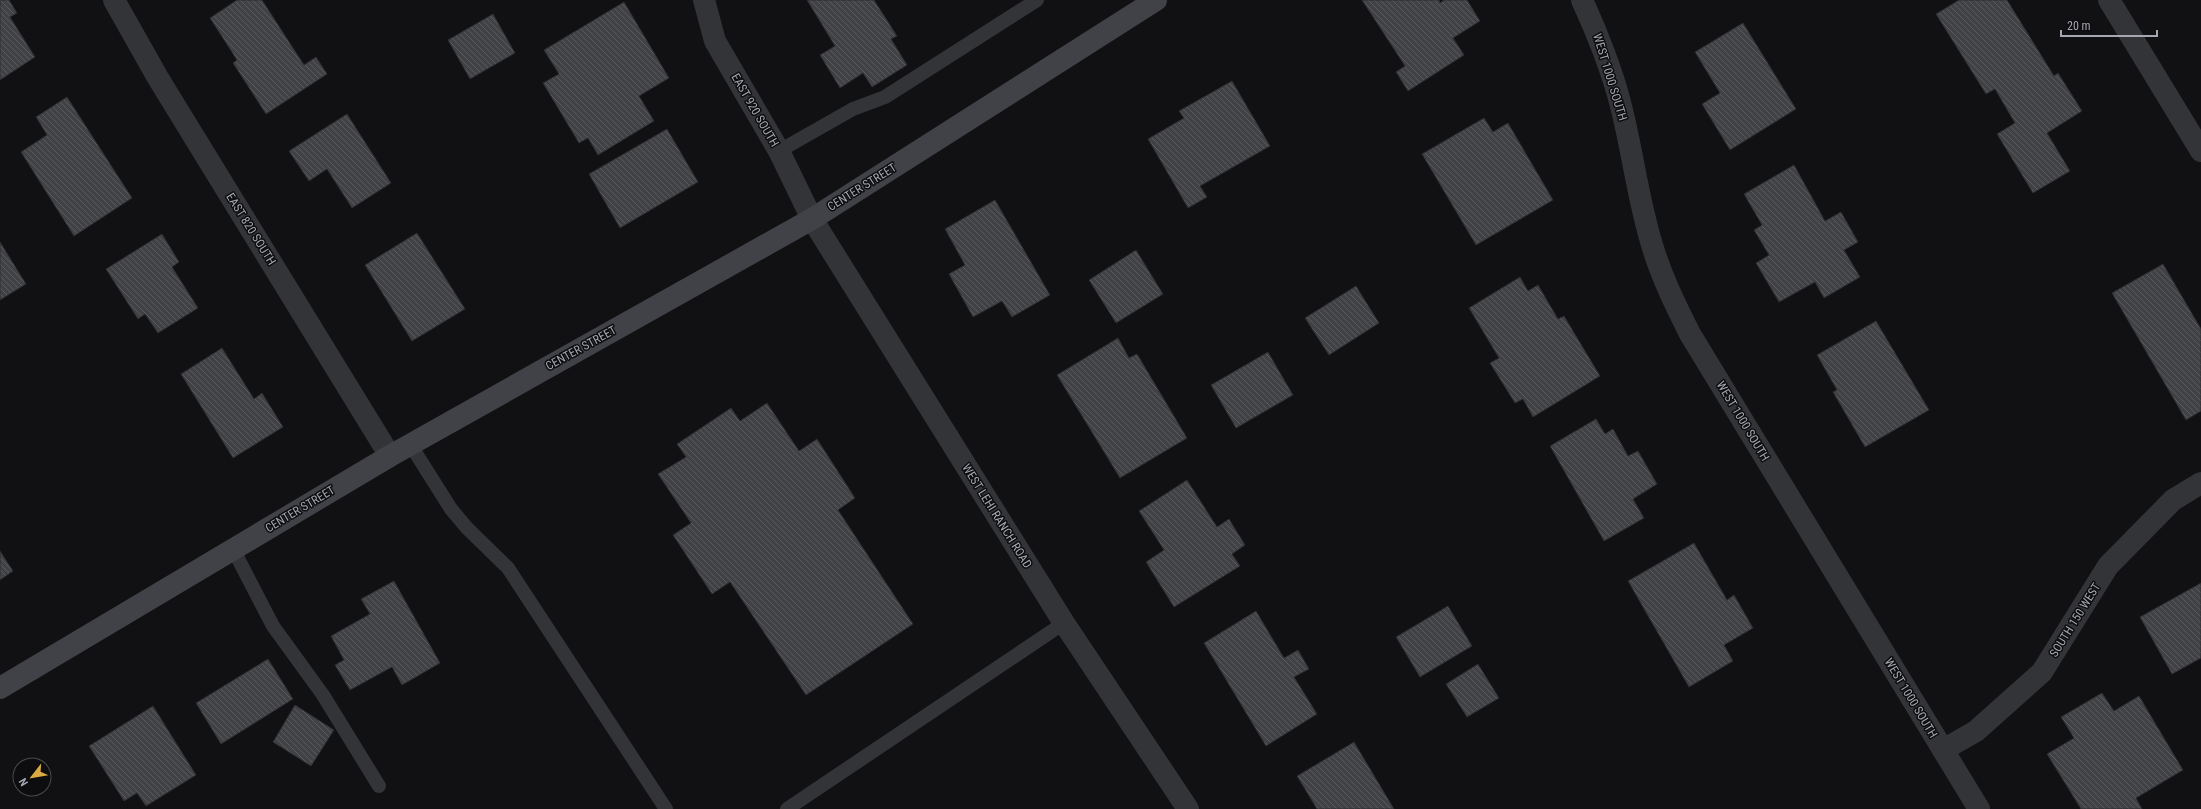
<svg xmlns="http://www.w3.org/2000/svg" width="2201" height="809" font-family="'Roboto Condensed',sans-serif">
  <style>
    .building { fill: url(#building-back-hatch); stroke: #2c2c2e }
    .lines { fill: none; stroke-linecap: round; stroke-linejoin: round }
    .lane { stroke: #333437; stroke-width: 14 }
    .street { stroke: #333437; stroke-width: 22 }
    .secondary { stroke: #414247; stroke-width: 22 }
    .labels { text-anchor: middle; dominant-baseline: central; stroke-width: 3; stroke-linejoin: round; paint-order: stroke }
    .street-label { font-size: 12px; fill: #a5a8b2; stroke: #0d0c0e }
  </style>
  <defs>
    <pattern id="building-back-hatch" width="6" height="6" patternUnits="userSpaceOnUse"><rect width="6" height="6" fill="#414246"/><path d="M-1 5l2 2M0 0l6 6M5-1l2 2" fill="none" stroke="#595a5e"/></pattern>
  </defs>
  <rect width="100%" height="100%" fill="#111113"/>
  <path class="building" d="M0 0H9L17 13 10 17 35 57 0 80Z
    M237 0H262L304 65 316 57 327 74 266 114 233 63 237 60 210 18Z
    M807 0H874L897 36 891 39 907 65 872 87 863 73 840 88 820 55 835 46Z
    M1362 0H1439L1440 3 1444 0H1467L1480 21 1453 38 1464 55 1408 91 1396 72 1405 66Z
    M1959 0H2007L2054 76 2058 73 2082 111 2047 133 2070 171 2033 193 1997 134 2015 123 1995 89 1986 94 1936 14Z
    M624 2 669 78 639 96 654 121 598 155 588 138 579 143 543 83 559 74 544 50Z
    M493 14 515 53 470 79 448 40Z
    M1743 23 1796 109 1730 150 1702 104 1720 93 1695 52Z
    M1232 81 1270 146 1200 186 1207 197 1188 208 1148 139 1184 118 1179 111Z
    M67 97 132 198 74 236 21 152 47 135 36 117Z
    M347 114 391 183 352 208 327 169 309 181 289 151Z
    M1484 118 1493 132 1508 123 1553 200 1476 245 1422 154Z
    M667 129 698 182 620 228 589 174Z
    M1794 165 1825 221 1841 212 1858 242 1844 250 1860 277 1824 298 1815 282 1779 302 1756 263 1769 255 1754 230 1762 225 1744 194Z
    M995 200 1050 295 1012 317 1002 301 973 317 949 274 965 265 945 229Z
    M417 233 465 309 412 341 365 265Z
    M162 234 179 262 172 267 198 308 158 333 145 314 138 319 106 269Z
    M0 242 26 284 0 300Z
    M1136 250 1163 294 1116 323 1089 280Z
    M2163 264 2201 329V411L2186 420 2112 293Z
    M1520 277 1528 291 1538 285 1558 319 1564 316 1600 376 1533 417 1523 399 1515 403 1490 363 1499 358 1469 308Z
    M1356 286 1379 323 1329 355 1305 318Z
    M1876 321 1929 410 1865 447 1833 392 1837 390 1817 355Z
    M1118 338 1129 358 1137 354 1187 438 1120 478 1057 375Z
    M222 348 254 399 262 393 283 427 233 458 181 374Z
    M1268 352 1293 395 1236 428 1211 385Z
    M767 403 799 451 817 439 855 498 838 510 913 624 806 695 730 582 712 594 673 535 691 523 658 474 686 457 677 444 731 408 740 421Z
    M1596 419 1605 434 1613 429 1628 456 1638 451 1657 484 1633 499 1644 518 1604 541 1550 446Z
    M1187 480 1217 527 1229 519 1245 545 1232 554 1240 566 1174 607 1146 562 1164 550 1139 511Z
    M1694 543 1727 600 1734 595 1753 628 1724 645 1733 661 1689 687 1628 581Z
    M0 551 13 571 0 580Z
    M394 581 440 663 402 685 392 667 350 690 335 665 344 660 331 636 370 614 361 599Z
    M2201 583V658L2172 674 2140 617Z
    M1448 606 1472 646 1420 677 1396 637Z
    M1256 611 1284 658 1298 650 1309 669 1294 677 1317 714 1266 746 1204 643Z
    M268 659 293 699 221 744 196 703Z
    M1478 664 1499 698 1467 717 1446 684Z
    M2102 693 2114 711 2139 696 2183 770 2136 798 2142 809H2081L2047 754 2074 738 2061 717Z
    M295 705 334 730 311 766 273 742Z
    M153 706 196 775 146 806 137 793 124 801 89 746Z
    M1354 742 1394 809H1317L1297 776Z"/>
  <g class="lines">
    <path class="lane" d="M779 151 853 109 885 97 1037 0
      M410 444 451 509 467 528 508 568 666 809
      M233 549 273 626 323 695 379 786
      M787 809 1064 623"/>
    <path class="street" d="M114 0 158 78 390 456
      M704 0 715 41 779 151 812 219 1064 623 1188 809
      M1582 0C1596 30 1613 73 1621 106 1633 153 1638 201 1653 248 1662 278 1676 306 1690 334L1979 809
      M2109 0 2201 151
      M1943 750 1976 731 2042 672 2108 566 2173 500 2201 483"/>
    <path class="secondary" d="M0 688 390 456 812 219 1156 0"/>
  </g>
  <g class="labels">
    <g class="street-label">
      <text transform="translate(1610 77) rotate(73)">WEST 1000 SOUTH</text>
      <text transform="translate(755 110) rotate(60)">EAST 920 SOUTH</text>
      <text transform="translate(862 187) rotate(-32)">CENTER STREET</text>
      <text transform="translate(251 229) rotate(58)">EAST 820 SOUTH</text>
      <text transform="translate(581 348) rotate(-29)">CENTER STREET</text>
      <text transform="translate(1743 421) rotate(59)">WEST 1000 SOUTH</text>
      <text transform="translate(300 509) rotate(-31)">CENTER STREET</text>
      <text transform="translate(997 516) rotate(58)">WEST LEHI RANCH ROAD</text>
      <text transform="translate(2075 620) rotate(-58)">SOUTH 150 WEST</text>
      <text transform="translate(1911 698) rotate(59)">WEST 1000 SOUTH</text>
    </g>
  </g>
  <g transform="translate(32 777) rotate(239)"><circle r="19" fill="#0d0c0e" stroke="#4a4a50"/>
  <path d="M0-3L7 15L0 10L-7 15Z" fill="#daaa42"/>
  <text y="-6" font-size="11" font-weight="bold" text-anchor="middle" fill="#a5a8b2">N</text>
  </g>
  <path d="M2061 30v6h96v-6" fill="none" stroke="#a5a8b2" stroke-width="2"/>
  <text x="2067" y="30" font-size="12" fill="#a5a8b2" stroke="#0d0c0e" stroke-width="3" paint-order="stroke">20 m</text>
</svg>
